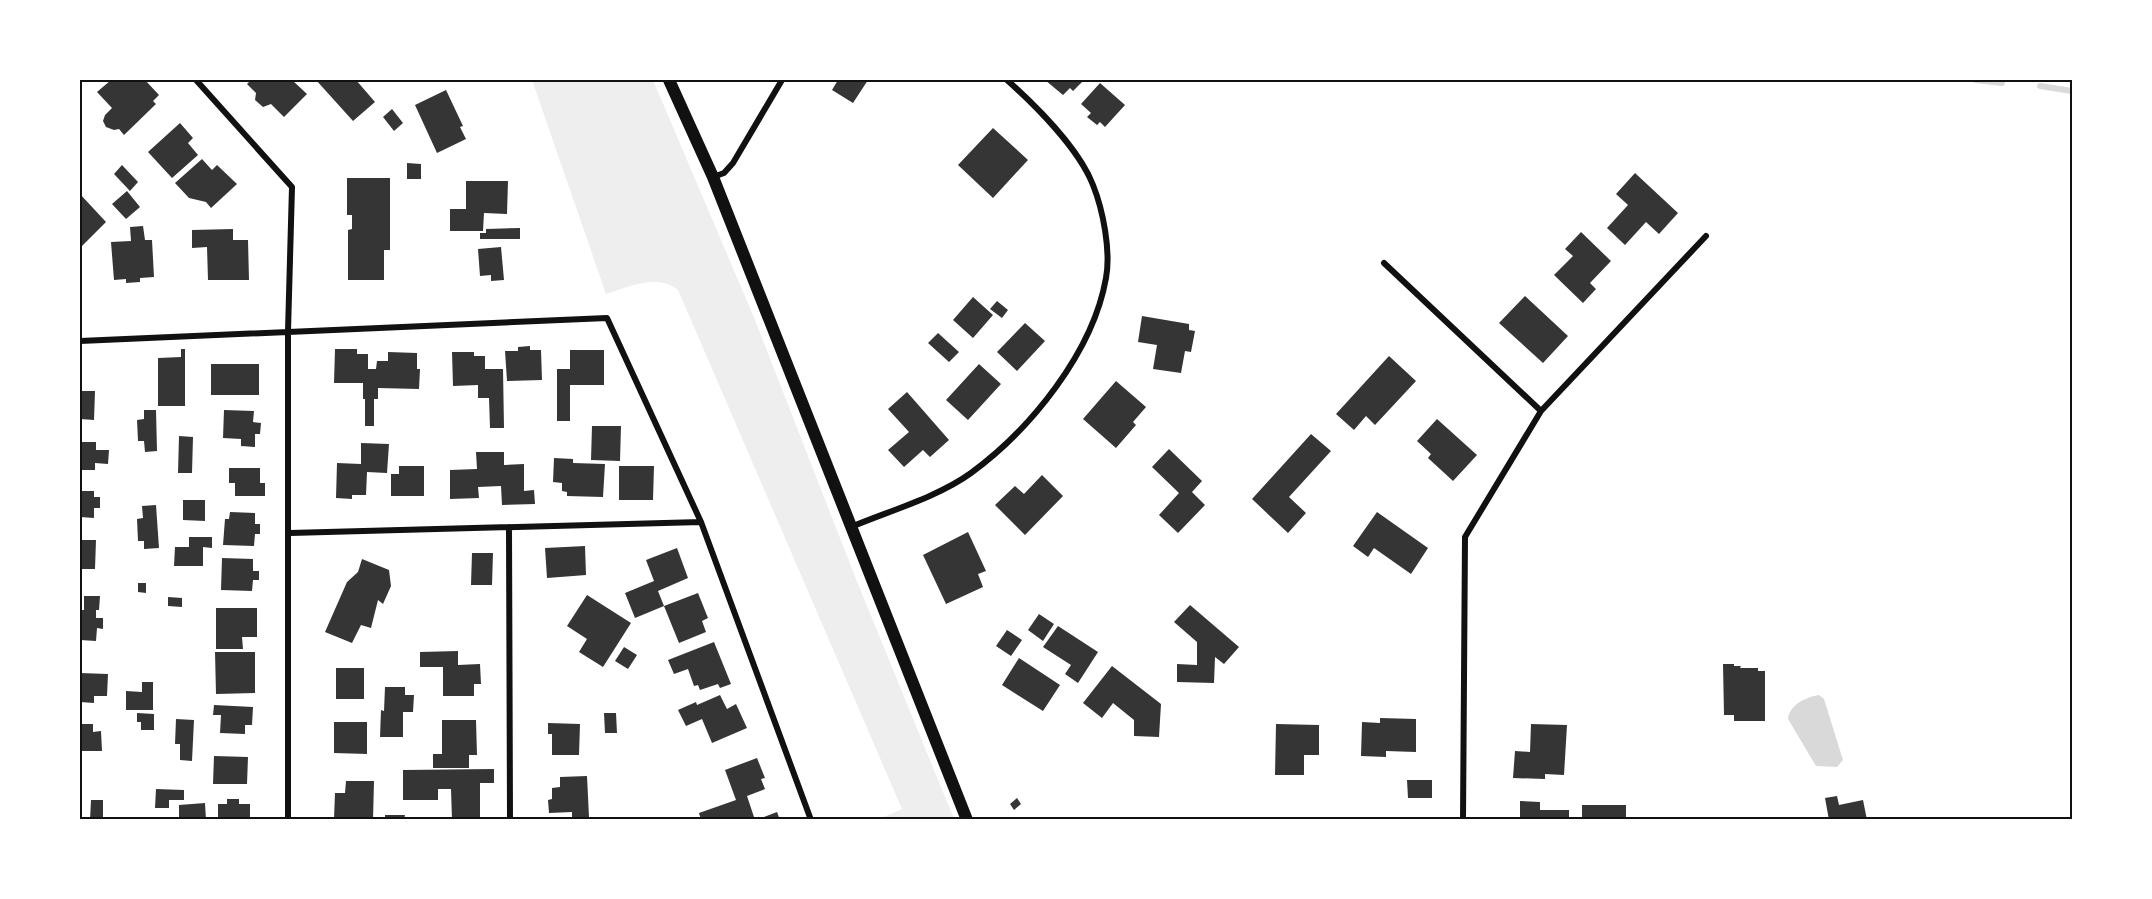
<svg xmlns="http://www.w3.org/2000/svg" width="2152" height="899" font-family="Literata,serif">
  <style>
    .green { fill: #eee }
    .water { fill: #d9d9d9 }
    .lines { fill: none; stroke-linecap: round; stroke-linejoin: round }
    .stream { stroke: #d9d9d9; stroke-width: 6 }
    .building { fill: #353535 }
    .minor { stroke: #111; stroke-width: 6 }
    .secondary { stroke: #111; stroke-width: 12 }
    .neatline { fill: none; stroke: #111; stroke-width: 2 }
  </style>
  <rect width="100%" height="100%" fill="#fff"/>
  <path class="green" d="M532 80H653L755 320 856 579 954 819H879L902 809 678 290C658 273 628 287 606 294Z"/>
  <path class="water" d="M1819 695 1824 699 1843 760 1837 767 1816 766 1788 719C1789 705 1806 697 1819 695Z"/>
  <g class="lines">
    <path class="stream" d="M1976 80 2002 83
      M2040 86 2072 91"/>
  </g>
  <path class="building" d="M111 80H145L159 95 153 101 156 104 124 135 119 129 114 130 106 127 103 121 105 115 112 108 97 92Z
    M251 80H292L307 94 284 117 271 104 263 107 255 100 256 93 247 84Z
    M316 80H356L375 102 353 121Z
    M838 80H868L853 103 832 90Z
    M1045 80H1084L1073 91 1070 88 1063 95Z
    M1100 83 1125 105 1105 127 1100 122 1097 125 1087 117 1091 113 1081 104Z
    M446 90 463 126 460 127 466 139 437 153 415 105Z
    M392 109 403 123 394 131 383 117Z
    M180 123 193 138 188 143 198 155 172 178 148 152Z
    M993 128 1028 160 993 198 958 165Z
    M202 159 212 170 217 165 237 184 211 208 206 202 189 198 175 183Z
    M407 163 421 164V179H407Z
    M122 165 138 182 130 191 114 174Z
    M1635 173 1678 213 1659 234 1646 222 1625 245 1607 228 1628 205 1616 194Z
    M347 178H390V250H384V280H348V230L352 229V215H347Z
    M466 181H508L507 214 484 213 483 231H450V209H466Z
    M127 191 140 207 126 219 112 204Z
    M80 194 106 222 80 248Z
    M143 226 145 240H152L154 277 140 278V282L126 283V279L114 280 111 242 131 241 130 227Z
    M520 228V239H480V233H486V229Z
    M233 229V240H248L249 280H208L207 247 192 248V230Z
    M1581 232 1611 261 1590 283 1596 289 1583 303 1554 275 1573 256 1565 249Z
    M501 247 504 280 491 281V275L480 276 478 249Z
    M1525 296 1568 336 1543 363 1499 323Z
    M973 297 993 315 973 338 953 320Z
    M997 301 1008 310 1002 318 990 309Z
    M1142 316 1189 324V330L1195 331 1191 352 1185 351 1181 373 1153 369 1157 345 1138 342Z
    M1025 323 1045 341 1017 371 997 352Z
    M938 333 959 352 949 362 928 343Z
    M530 346V350H541L542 380 507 381 505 351H518V347Z
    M181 349H185V406H158V358L181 357Z
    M335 349H357V354H368V369H376L377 361H388V352L417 353V369H420L419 389 378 388V399H374V426H365V399H363V383H334Z
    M570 350H604V385H570V421H557V369H570Z
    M452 352H474V356H485V369H503L504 428H490L489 398H478V385L453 386Z
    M1389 356 1416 381 1375 425 1366 416 1354 430 1336 414Z
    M211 364H259V395H211Z
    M979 364 1001 384 968 420 946 400Z
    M1116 381 1146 407 1133 422 1136 425 1116 448 1083 419Z
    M80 391H95L94 420 80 419Z
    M907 392 949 440 930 457 923 450 904 467 888 450 909 432 888 409Z
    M144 410H156L157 451 145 452 144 441H138L137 420 144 419Z
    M224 410 254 411 253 422 261 423 260 434H255V447L241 446V439L223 438Z
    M1437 419 1477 455 1453 481 1428 458 1431 454 1417 441Z
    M592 426H621L620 461 591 460Z
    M1311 434 1331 451 1289 497 1306 513 1288 533 1252 499Z
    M179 436 193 437 192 473H178Z
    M80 442H96V450H109L108 464 95 463V470H80Z
    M361 443 389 444 387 473 367 472 366 495H352V499L336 498 337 463 361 464Z
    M1169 449 1202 481 1192 492 1205 505 1178 533 1159 515 1179 493 1152 467Z
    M476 452H504V465L524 464V491L534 490 535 504 502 505 501 486 478 487 479 498 450 499V470L477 469Z
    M554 458 573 459V463L605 464 603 497 567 496V492L562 491V483L553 482Z
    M399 466H424V496H391V474H399Z
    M619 466H654L653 500H619Z
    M229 468H260V483H265V496H235V483H229Z
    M1042 475 1063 496 1025 535 995 505 1015 486 1024 494Z
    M80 491H94V497H100V508H94V518L80 517Z
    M183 500H205V521L183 520Z
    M156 505 159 548 144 549V541H138L137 519 143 518 142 506Z
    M230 512 255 513V524H260V534H255L254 546 223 545 225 519H229Z
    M1377 512 1428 548 1411 574 1374 548 1368 557 1353 546Z
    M968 532 986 571 978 574 983 587 946 604 923 555Z
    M189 537H212V548L203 547V566H174L175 547H189Z
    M80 540H96L95 569H80Z
    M585 546 586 575 547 578 545 548Z
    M677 548 688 578 658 591 664 606 635 618 625 593 654 581 646 560Z
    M472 553H493L492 585H471Z
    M222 558 253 559V571H259V580H253L252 591 221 590Z
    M362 559 389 570 391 586 383 604 378 600 371 628 361 625 352 643 325 632 347 582 358 572Z
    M138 583H146V593L138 592Z
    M698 593 708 618 702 621 706 632 679 643 664 606Z
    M587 595 631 623 603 667 579 652 587 639 567 626Z
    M84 596H100L99 610H96V618H103V629L97 628 96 641 80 640V610H84Z
    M168 597 182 598V607L168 606Z
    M1190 605 1239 647 1224 664 1215 657 1214 683 1177 682V664L1197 665V642L1174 622Z
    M216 608H257V637H242L243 649H216Z
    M1039 614 1054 624 1043 641 1028 630Z
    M1058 626 1098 652 1078 683 1065 674 1071 665 1043 647Z
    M1007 630 1022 640 1011 656 996 646Z
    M714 642 731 684 720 688 718 684 700 690 698 685 694 686 688 669 674 674 668 660Z
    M624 647 637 655 628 669 615 661Z
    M458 651V665L480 664 481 684H474V696H443V667H420V652Z
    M215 652H255V693L216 694Z
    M1019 658 1060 685 1043 711 1002 685Z
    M1723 664H1734V666H1741L1740 668H1758V671H1765V721H1734V715H1724Z
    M1112 666 1161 704 1159 737 1134 736V720L1113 703 1102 718 1083 703Z
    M336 668H364V699H336Z
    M80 673 108 674 107 696H94V703L80 702Z
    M142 682H153V710H126V691L142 692Z
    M385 687H405V695H414L413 712H403V737H380L381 710 384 711Z
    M720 695 727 709 736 704 747 728 712 743 702 719 686 726 678 710 696 702 697 705Z
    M214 705 253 707 252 725H245V734L220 733 221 715H213Z
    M137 713 154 714V730H141V722H137Z
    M604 713H616L617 733H605Z
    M1380 718 1416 719V752L1386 751V757L1361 756 1362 722 1380 723Z
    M176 719 194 720 192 761 180 760V744H175Z
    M442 720H476L477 755H469V768H433V754H442Z
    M334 722H367V754L334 753Z
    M548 723 580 724 579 755H552V734H548Z
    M80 724H93V732L101 731 102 751H80Z
    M1276 724 1319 725V755H1304V775H1275Z
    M1531 724 1567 725 1564 775 1545 774V779L1513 778 1515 751 1530 752Z
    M214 756 248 757 247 784H213Z
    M757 758 765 778 761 779 765 789 747 796 755 820H701L699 813 736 800 725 770Z
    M494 769V783H480V820H452L451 789H438V800H403V770Z
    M587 776 589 817H572V812L549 813 548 800 552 799V788L560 787V777Z
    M1407 780H1432V798H1408Z
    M346 781H374L373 820 334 819 335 793H345Z
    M156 789 184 790V800H169V808H155Z
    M1837 796 1839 805 1863 800 1867 820H1829L1825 798Z
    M1017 798 1021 804 1014 810 1010 804Z
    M227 799H239V804H250V820H218V804H227Z
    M91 800H103V820H90Z
    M1520 801 1540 802V810H1569V820H1520Z
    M205 803 206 820H179V805Z
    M1582 805H1626V820H1582Z
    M777 812 780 820H759V819Z
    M385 815H405L404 820H385Z"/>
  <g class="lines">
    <path class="minor" d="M196 80 292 187 288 331V820
      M713 177 724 173 733 163 782 80
      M1384 263 1541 411
      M80 341 607 318 701 522 811 820
      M509 527 510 820
      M851 527C889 511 938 497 971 473 1031 429 1093 352 1106 278 1111 251 1103 210 1093 185 1079 149 1036 106 1007 80
      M290 533 701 522
      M1463 820 1465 537 1541 411 1706 236"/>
    <path class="secondary" d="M669 80 713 177 967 820"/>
  </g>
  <rect width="2152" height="899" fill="none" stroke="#ffffff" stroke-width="162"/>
  <rect x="81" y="81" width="1990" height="737" class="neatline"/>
</svg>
